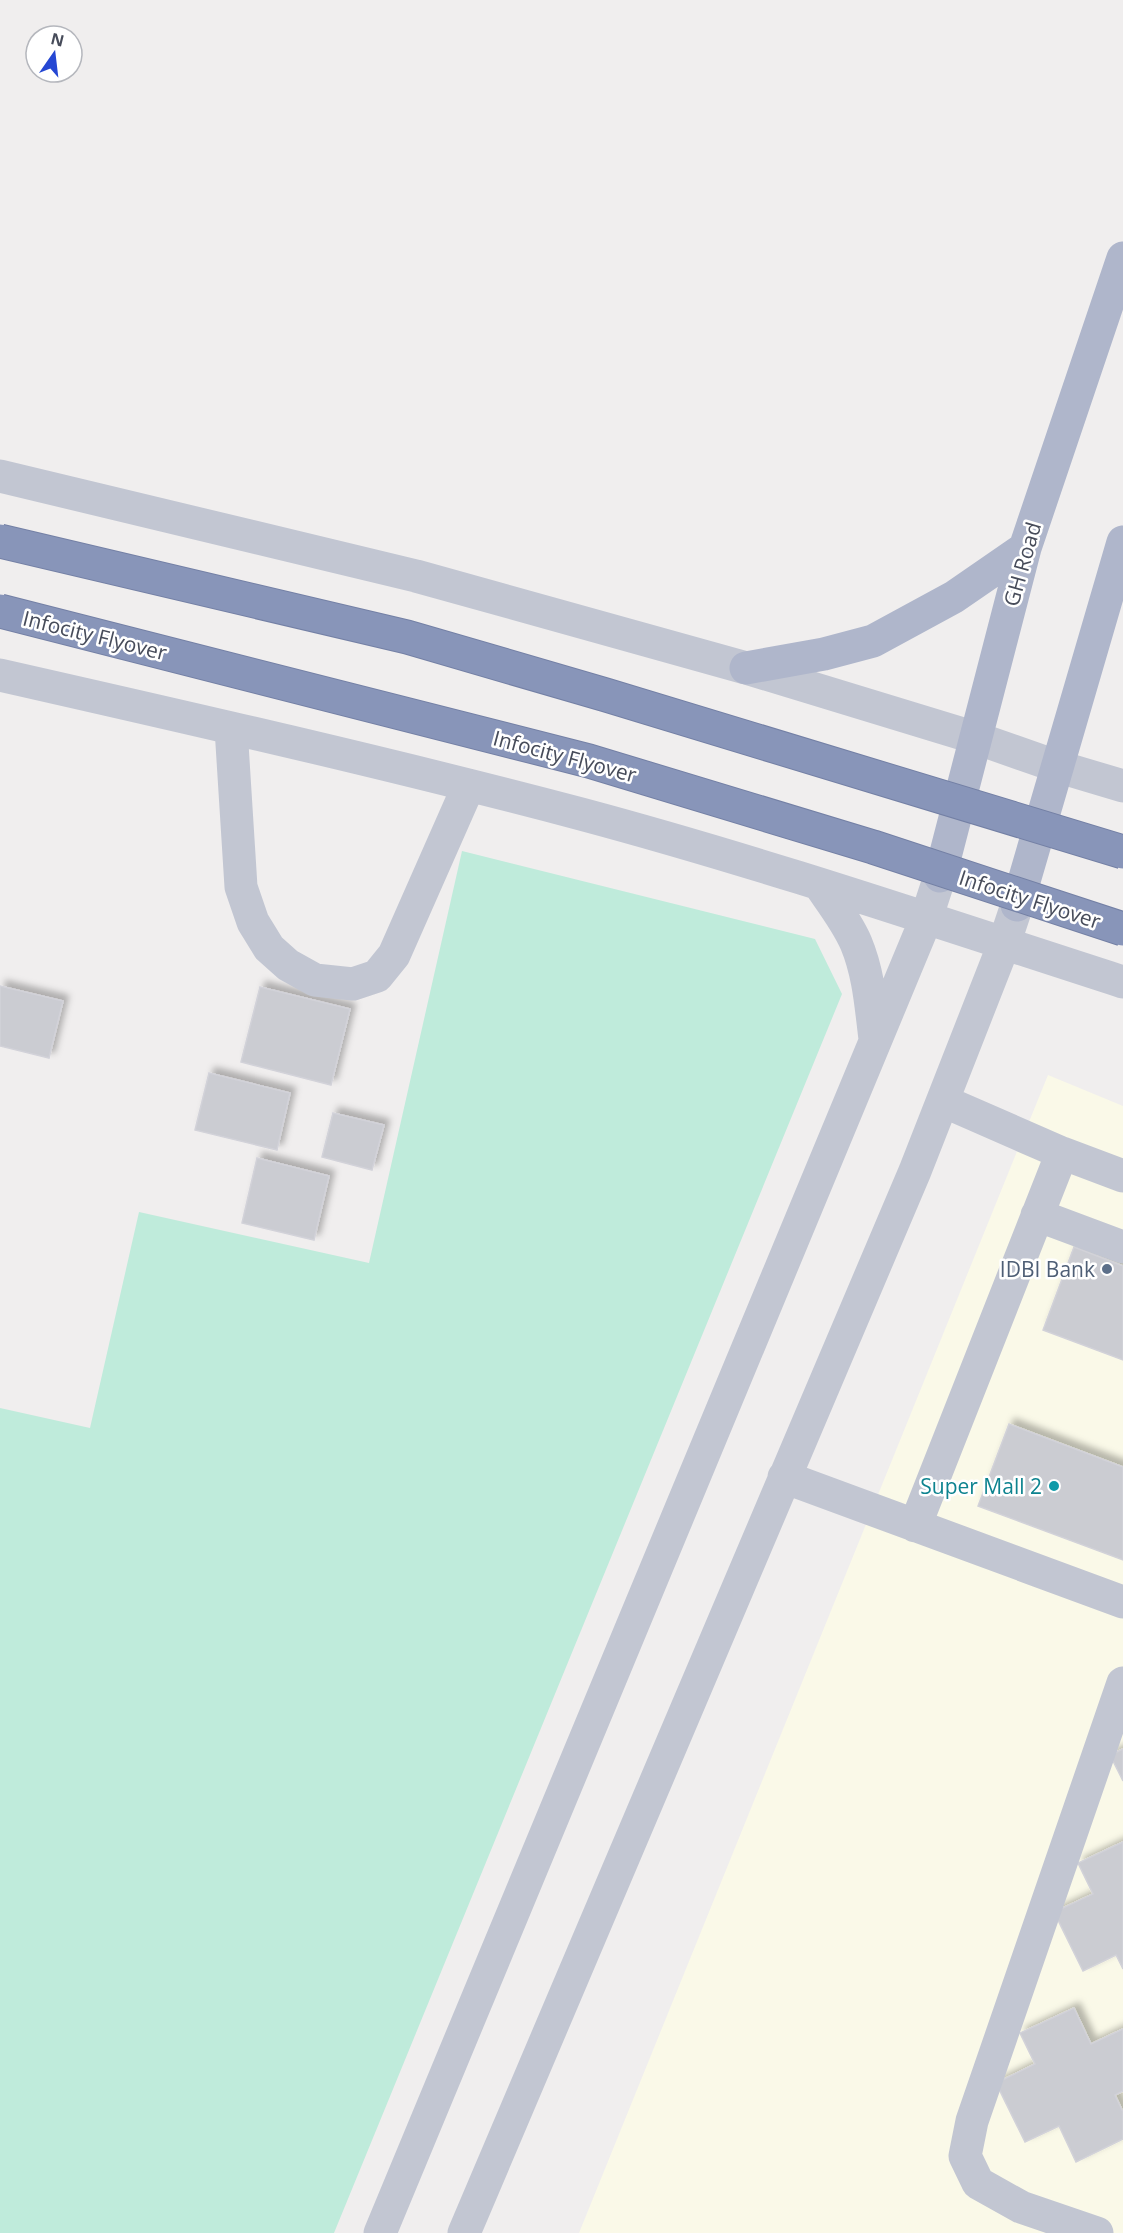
<svg xmlns="http://www.w3.org/2000/svg" width="1123" height="2233" font-family="'Open Sans',sans-serif">
  <style>
    .commercial { fill: #faf9e8 }
    .green { fill: #bfebdb }
    .building { fill: #cbccd2; stroke: #d2d2d9; stroke-width: 1.5; filter: url(#shadow) }
    .lines { fill: none; stroke-linecap: round; stroke-linejoin: round }
    .minor { stroke: #c2c6d2; stroke-width: 33 }
    .major { stroke: #afb6cb; stroke-width: 33 }
    .highway-bridge-casing { stroke: #7480a5; stroke-width: 35; stroke-linecap: butt }
    .highway-bridge { stroke: #8895b9; stroke-width: 33 }
    .service-dot { fill: #5c6f8a; stroke: #fff; stroke-width: 2 }
    .culture-dot { fill: #0f9aa8; stroke: #fff; stroke-width: 2 }
    .labels { text-anchor: middle; dominant-baseline: central; stroke-width: 5; stroke-linejoin: round; paint-order: stroke }
    .street-label { font-size: 21px; fill: #474c5a; stroke: #fff }
    .service-label { font-size: 21px; fill: #4e5e75; stroke: #fff; text-anchor: end }
    .culture-label { font-size: 21px; fill: #0d838f; stroke: #fff; text-anchor: end }
  </style>
  <defs>
    <filter id="shadow"><feDropShadow dx="5.5" dy="-5.5" stdDeviation="3" flood-color="#0004"/></filter>
  </defs>
  <rect width="100%" height="100%" fill="#f0eeee"/>
  <path class="commercial" d="M1048 1075 1123 1106V2233H579Z"/>
  <path class="green" d="M462 851 815 939 842 994 334 2233H0V1408L90 1428 139 1212 369 1263Z"/>
  <path class="building" d="M0 986 63 1001 49 1058 0 1046Z
    M260 987 350 1009 331 1085 241 1062Z
    M209 1073 290 1093 277 1150 195 1130Z
    M333 1113 384 1125 372 1170 322 1157Z
    M257 1158 329 1176 314 1240 242 1223Z
    M1074 1247 1123 1266V1360L1043 1330Z
    M1009 1424 1123 1467V1560L978 1506Z
    M1123 1749V1781L1110 1755Z
    M1123 1842V1969L1116 1955 1083 1971 1054 1912 1093 1894 1078 1863Z
    M1074 2008 1091 2044 1123 2029V2091L1115 2095 1123 2112V2139L1076 2162 1059 2126 1025 2142 996 2083 1035 2064 1020 2033Z"/>
  <g class="lines">
    <path class="minor" d="M0 476 416 576 746 668 976 738 1056 766 1123 786
      M0 675C194 719 388 763 581 814 764 863 943 924 1123 982
      M231 728 241 887 253 922 269 948 288 965 315 980 353 984 377 976 394 955 469 785
      M819 884C832 903 847 922 856 943 869 974 871 1007 875 1039
      M943 1101 1062 1153 1123 1176
      M1037 1215 1123 1247
      M784 1477 1123 1602
      M915 1526 1062 1153
      M380 2233 926 919 940 876
      M464 2233 915 1171 1004 944 1017 905
      M1097 2233 1021 2207 978 2183 965 2156 972 2121 1123 1683"/>
    <path class="major" d="M746 668 824 654 873 641 954 597 1025 548
      M940 876 1025 548 1123 258
      M1017 905 1123 542"/>
    <defs>
      <path id="highway-bridge" d="M0 541 407 637 606 695 1123 852
        M0 611 589 761 873 847 1123 929"/>
    </defs>
    <use href="#highway-bridge" class="highway-bridge-casing"/>
    <use href="#highway-bridge" class="highway-bridge"/>
  </g>
  <circle class="service-dot" cx="1107" cy="1269" r="6"/>
  <circle class="culture-dot" cx="1054" cy="1486" r="6"/>
  <g class="labels">
    <g class="street-label">
      <text transform="translate(1022 564) rotate(-74)">GH Road</text>
      <text transform="translate(95 635) rotate(14)">Infocity Flyover</text>
      <text transform="translate(565 756) rotate(15)">Infocity Flyover</text>
      <text transform="translate(1030 899) rotate(18)">Infocity Flyover</text>
    </g>
    <g class="service-label">
      <text x="1095" y="1269">IDBI Bank</text>
    </g>
    <g class="culture-label">
      <text x="1042" y="1486">Super Mall 2</text>
    </g>
  </g>
  <g transform="translate(54 54) rotate(14)"><circle r="28" fill="#ffffff" stroke="#b5b7bd" stroke-width="1.5"/>
  <path d="M0-4.5L10 22L0 15L-10 22Z" fill="#2547d3"/>
  <text y="-9" font-size="16" font-weight="bold" text-anchor="middle" fill="#474c5a">N</text>
  </g>
</svg>
